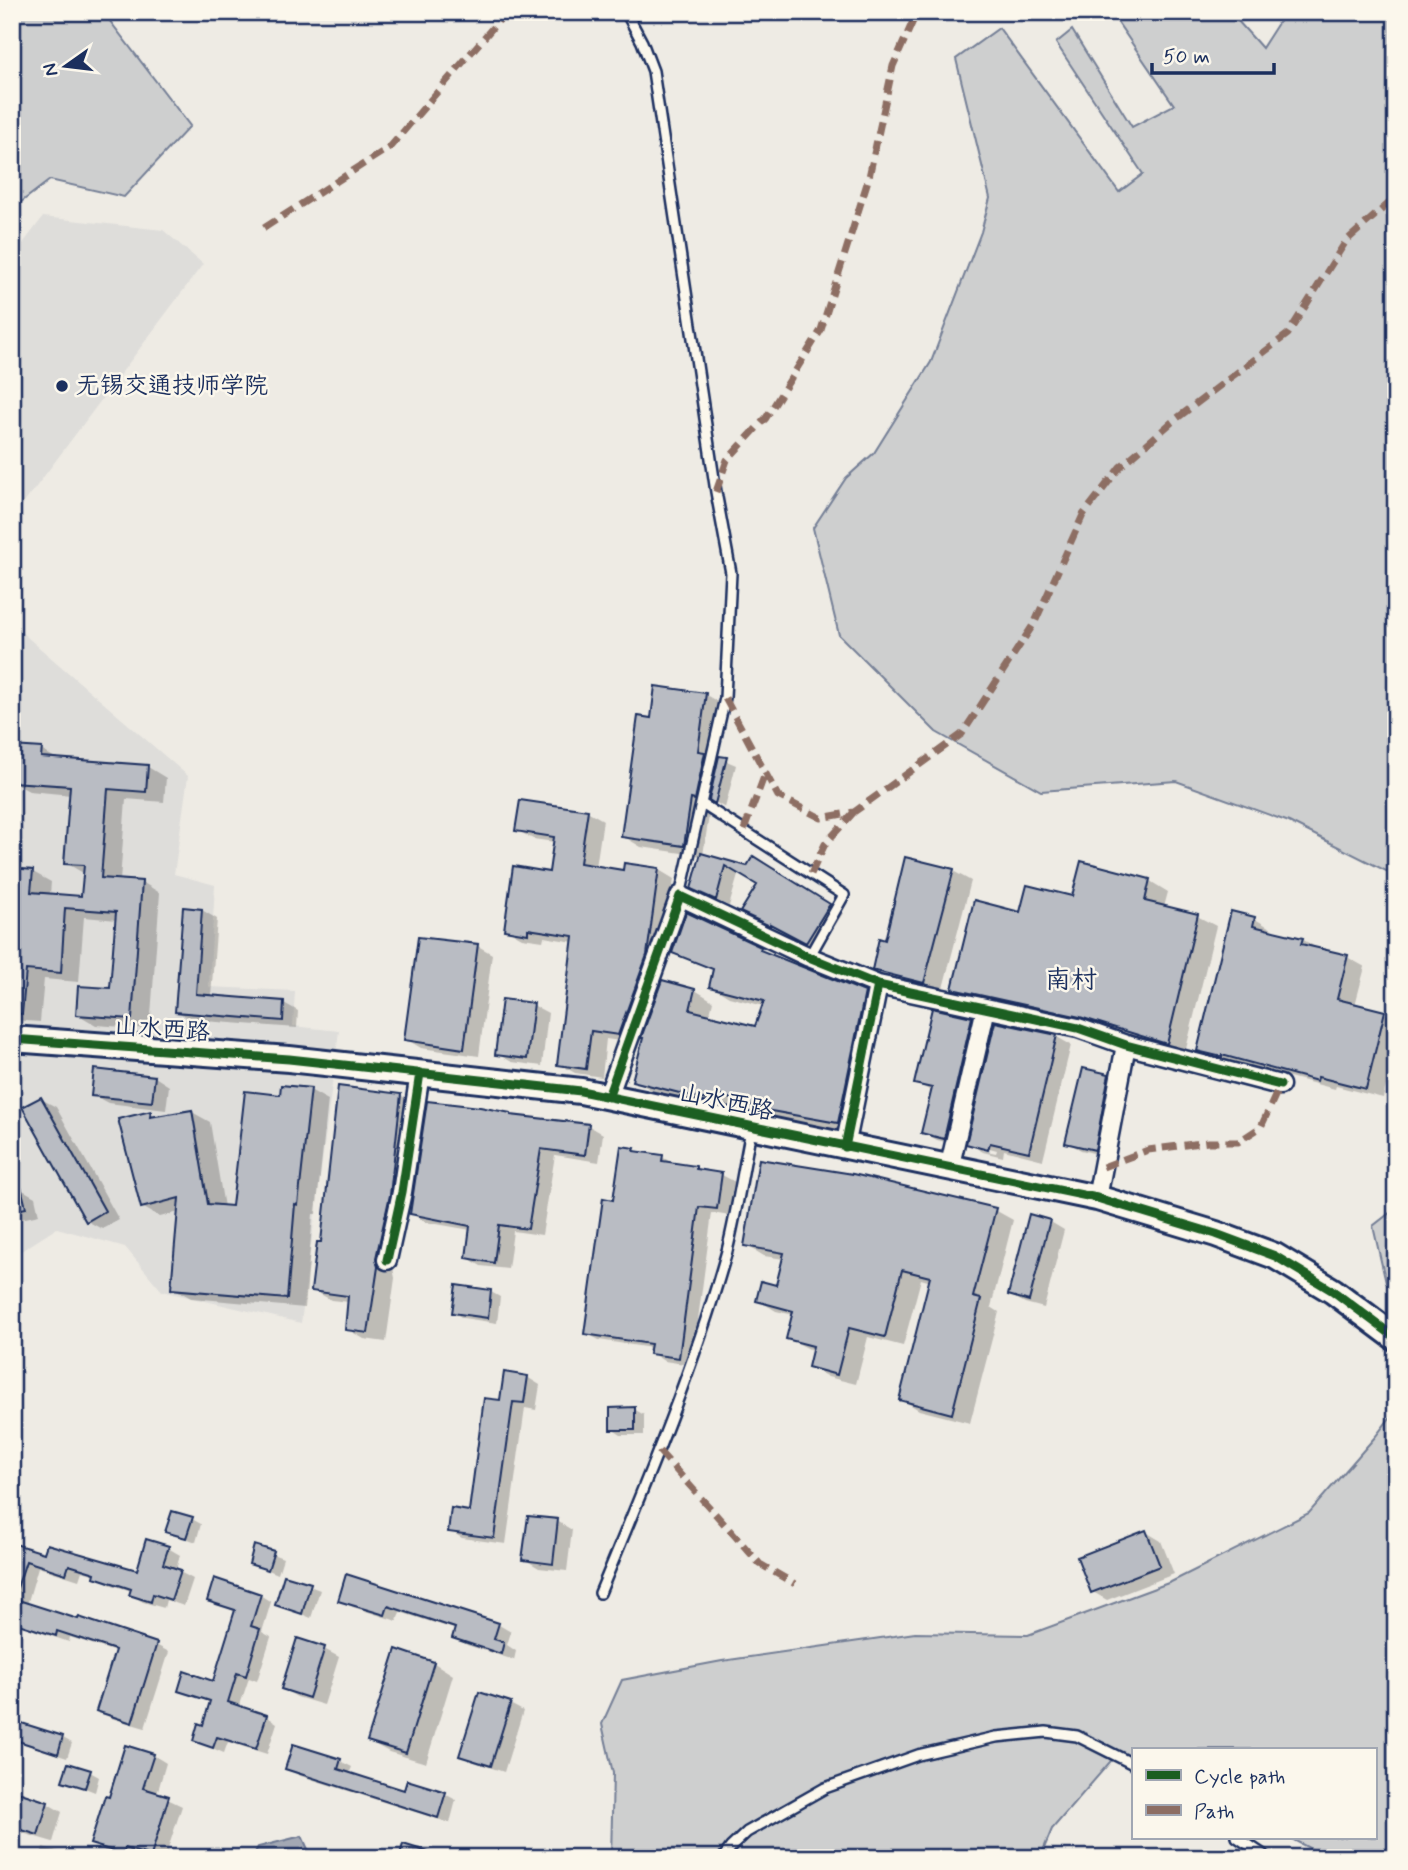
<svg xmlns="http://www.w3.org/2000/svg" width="1408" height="1870" font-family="Mynerve,'LXGW WenKai TC',sans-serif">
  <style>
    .built { fill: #deddda }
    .green { fill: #cecfcf; stroke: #747f96; stroke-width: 2 }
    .water { fill: #a3a8b4; stroke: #6d7892; stroke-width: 2 }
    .shadow { fill: #0003; fill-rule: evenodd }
    .building { fill: #b9bcc3; stroke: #1b2f5e; stroke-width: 2 }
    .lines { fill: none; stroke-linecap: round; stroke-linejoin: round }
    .lane-casing { stroke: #1b2f5e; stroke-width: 14 }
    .street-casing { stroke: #1b2f5e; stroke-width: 23 }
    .secondary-casing { stroke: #1b2f5e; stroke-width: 30 }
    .lane { stroke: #fbf7ec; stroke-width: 9 }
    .street { stroke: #fbf7ec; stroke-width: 18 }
    .secondary { stroke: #fbf7ec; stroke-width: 24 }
    .quiet { stroke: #8d6e63; stroke-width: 7; stroke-dasharray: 14 7; stroke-linecap: butt }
    .cycleway-casing { stroke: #fbf7ec; stroke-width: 13 }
    .cycleway { stroke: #1b5e20; stroke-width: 9 }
    .poi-dot { fill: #1b2f5e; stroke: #fbf7ec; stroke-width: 2.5 }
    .labels { text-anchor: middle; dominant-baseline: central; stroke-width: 5; stroke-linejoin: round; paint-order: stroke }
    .poi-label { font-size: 24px; fill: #1b2f5e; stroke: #fbf7ec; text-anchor: start }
    .street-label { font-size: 24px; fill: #1b2f5e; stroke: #fbf7ec }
    .neighbourhood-label { font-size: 26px; fill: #1b2f5e; stroke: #fbf7ec }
  </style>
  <rect width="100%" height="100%" fill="#eeebe4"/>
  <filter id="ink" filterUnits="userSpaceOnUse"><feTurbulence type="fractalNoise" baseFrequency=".0143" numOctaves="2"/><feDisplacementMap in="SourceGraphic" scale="14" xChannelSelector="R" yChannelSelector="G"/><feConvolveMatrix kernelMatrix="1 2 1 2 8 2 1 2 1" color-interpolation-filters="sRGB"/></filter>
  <g filter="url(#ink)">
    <path class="built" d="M43 217 163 230 203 264 21 507 12 522V258Z
      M12 624 188 776 174 874 215 885 209 987 295 991 293 1026 339 1031 301 1323 162 1291 125 1247 57 1228 12 1257Z"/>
    <path class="green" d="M12 12H103L190 126 124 197 50 180 12 209Z
      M1112 12H1230L1262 48 1280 20 1276 12H1396V876L1289 822 1176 781 1041 791 936 732 839 635 813 528 846 478 874 453 931 362 981 232 990 198 956 59 999 28 1119 192 1143 174 1056 43 1072 30 1132 127 1174 105 1114 17Z
      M1396 1208V1291L1386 1283 1373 1226Z
      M1396 1410V1858H1328L1288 1837H1375V1749H1133V1764L1116 1755 1052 1829 1040 1858H611L613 1773 602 1724 622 1680 722 1661 915 1633 1028 1635 1171 1582 1309 1513 1375 1437Z"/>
    <path class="water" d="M302 1836 312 1858H252L258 1847Z"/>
    <path class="shadow" d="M657 688 706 695 725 706 717 757 736 765 725 808 715 802 714 809H710L703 855 747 868 767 866 843 913 820 949 754 916 759 885 739 872 729 906 707 896 702 856 641 847 623 836 652 720Z
      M41 750 59 760 148 767 166 778 164 802 126 799 120 881 142 882 160 893 150 1029 96 1025 77 1014 112 990 117 920 84 917 79 982 44 979 40 1022 12 1020V870L33 872 51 882 50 895 83 898 85 874 66 863 71 795 29 791 12 782Z
      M587 811 603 820 596 867 625 871 659 870 674 879 662 964 634 1043 606 1039 602 1077 575 1073 559 1064 574 942 544 937 543 941 522 938 506 929 550 874 555 842 533 839 517 830Z
      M1082 863 1150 881 1168 892 1164 907 1197 916 1216 926 1185 1053 1100 1026 972 999 954 988 1074 898Z
      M953 871 971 881 942 992 892 980 874 969 886 942Z
      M185 909 202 910 217 919 211 997 284 1003 298 1011 297 1028 191 1020 177 1011Z
      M687 914 779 959 864 994 883 1004 857 1133 780 1119 735 1103 733 1111 653 1091 634 1080 695 990 713 1001 709 1017 756 1029 764 1006 729 997 711 986 714 971 674 952Z
      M1255 919 1272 929 1271 932 1302 939 1320 950 1347 957 1365 967 1355 1005 1384 1013 1396 1019V1046L1383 1098 1336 1086 1335 1089 1240 1064 1239 1066 1216 1060 1199 1050Z
      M478 946 492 954 479 1056 421 1048 406 1039Z
      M533 1005 548 1013 542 1066 512 1062 497 1054Z
      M934 1010 972 1019 985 1026 958 1145 937 1140 923 1132 933 1092 916 1083Z
      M996 1024 1057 1037 1071 1045 1043 1160 1004 1150 1003 1157 983 1152 968 1143ZM982 1146 997 1150 996 1153 982 1150Z
      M1108 1076 1123 1085 1109 1157 1081 1150 1067 1142Z
      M155 1077 169 1086 166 1110 108 1103 93 1095Z
      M310 1090 328 1100 316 1214H313L305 1308 191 1298 173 1288 179 1212 160 1217 142 1207 120 1121 151 1113 159 1118 192 1112 210 1122 224 1207 234 1208Z
      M400 1095 418 1105 407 1205 393 1268 395 1278 386 1342 364 1339 347 1329 349 1302 331 1300 313 1290 322 1244Z
      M41 1099 56 1107 119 1220 102 1229 87 1221Z
      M515 1117 589 1126 603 1134 599 1162 555 1155 542 1235 513 1231 508 1269 481 1266 468 1258 471 1230 425 1222 412 1214Z
      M634 1149 642 1154 662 1157 676 1165 722 1175 735 1182 730 1216 712 1213 692 1365 664 1361 651 1353 652 1348 599 1340 586 1333 614 1202Z
      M21 1189 35 1197 39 1215 12 1221V1191Z
      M995 1210 1013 1220 991 1307 999 1312 970 1423 919 1410 901 1399 931 1282 921 1279 903 1346 868 1337 856 1384 828 1377 810 1367 813 1351 788 1338 794 1315 776 1311 758 1300 777 1287 784 1259 764 1256 746 1245Z
      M1049 1221 1064 1230 1044 1308 1025 1303 1010 1295Z
      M12 1224 17 1250 12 1251Z
      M491 1292 500 1297 497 1323 463 1318 454 1313Z
      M527 1377 540 1385 536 1410 525 1408 506 1544 462 1538 450 1531 470 1513 501 1402Z
      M634 1409 644 1415V1435H621L612 1429Z
      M192 1519 201 1524 196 1542 167 1531Z
      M557 1521 572 1530 567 1571 539 1568 524 1559Z
      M1146 1532 1161 1541 1174 1574 1107 1600 1093 1592Z
      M12 1545 46 1556 138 1572 168 1548 180 1555 176 1570 193 1579 184 1606 166 1600 164 1608 143 1602 131 1595 132 1591 109 1584 97 1575 82 1571 79 1580 38 1567 27 1605 156 1645 169 1652 145 1728 111 1718 98 1710 116 1652 70 1637 69 1642 36 1631 12 1616Z
      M256 1548 283 1558 278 1574 251 1563Z
      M285 1577 320 1590 311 1618 277 1604Z
      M347 1577 499 1625 511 1632 507 1645 516 1651 514 1660 467 1645 454 1637 457 1630 400 1612 397 1621 353 1607 340 1600Z
      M260 1595 271 1602 262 1632 271 1637 257 1681 249 1678 239 1708 266 1716 277 1723 267 1754 228 1742 224 1753 195 1741 204 1727 211 1703 180 1690 215 1683 237 1612 209 1601Z
      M324 1649 339 1657 324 1705 297 1697 283 1689Z
      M397 1652 434 1663 453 1675 426 1763 389 1752 369 1741Z
      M480 1694 510 1704 523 1711 504 1772 474 1762 461 1755Z
      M12 1722 63 1738 72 1743 67 1758 12 1740Z
      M153 1755 166 1763 157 1794 182 1806 165 1858H150L138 1854 137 1858H128L105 1851 92 1843 110 1799Z
      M340 1761 352 1767 349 1774 405 1792 445 1794 456 1800 450 1823 298 1775 287 1768Z
      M90 1772 99 1777 95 1792 64 1780Z
      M12 1792 48 1804 62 1812 53 1842 12 1830Z
      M43 1847 63 1853 71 1858H40Z
      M200 1849 226 1858H198Z"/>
    <path class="building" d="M655 686 706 693 698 751 705 752 695 800 691 799 684 846 621 837 638 716 651 718Z
      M12 746 42 748 41 757 148 765 146 792 108 789 101 878 142 881 132 1019 76 1015 78 986 110 988 116 912 65 908 61 973 26 970 22 1014 12 1013V868L33 870 31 892 81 896 84 865 64 864 70 786 12 782Z
      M719 756 727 757 715 804 709 800Z
      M520 800 588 810 580 863 623 870 624 863 659 868 647 955 618 1035 591 1031 586 1069 557 1065 573 936 528 929V934L504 930 513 866 549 872 554 837 515 831Z
      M701 853 747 866 753 856 830 904 806 943 770 924V926L740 912 757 885 725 866 716 900 691 889Z
      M905 857 954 869 924 983 872 970 879 938 885 940Z
      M1081 861 1150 879 1145 901 1198 914 1167 1044 1080 1017 952 989 974 900 1020 912 1027 885 1072 896Z
      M183 907 202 909 196 994 284 1001 283 1021 175 1012Z
      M1231 911 1255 917 1253 926 1303 938 1301 944 1348 955 1337 999 1385 1011 1366 1089 1318 1077 1317 1081 1222 1055V1057L1197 1051Z
      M686 912 761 947 760 950 865 992 838 1123 760 1109 717 1094 715 1102 632 1081 643 1038H641L662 980 695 989 690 1010 755 1026 764 1001 709 987 713 969 672 953Z
      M418 937 478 944 464 1049 404 1040Z
      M502 999 534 1003 527 1059 495 1055Z
      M932 1008 972 1017 944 1139 921 1133 932 1088 914 1084Z
      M995 1022 1057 1035 1029 1152 990 1143 988 1150 966 1144Z
      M1083 1068 1109 1074 1095 1150 1065 1143Z
      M94 1069 155 1076 152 1102 91 1096Z
      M281 1085 311 1088 298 1205 295 1204 287 1299 171 1289 179 1198 141 1208 118 1119 151 1111 150 1117 192 1110 208 1204 232 1206 245 1091 280 1095Z
      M338 1086 401 1094 390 1195 376 1258 378 1267 368 1333 345 1330 348 1296 311 1291 317 1242H321Z
      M41 1097 105 1211 86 1222 22 1107Z
      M427 1101 480 1107 511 1113V1115L589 1124 585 1155 541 1149 528 1229 499 1225 494 1263 466 1258 470 1226 410 1214Z
      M621 1146 635 1148 634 1151 663 1155 662 1161 696 1166V1169L722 1173 717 1209 699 1207 679 1358 649 1354 651 1344 584 1334 603 1198 613 1200Z
      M759 1159 853 1174 996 1208 973 1297 981 1299 952 1414 899 1400 930 1277 902 1270 885 1337 849 1328 837 1375 808 1367 813 1346 786 1339 793 1311 756 1301 761 1281 776 1285 784 1253 744 1246Z
      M12 1170H17L26 1208 12 1211Z
      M1029 1214 1050 1220 1029 1301 1008 1295Z
      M456 1285 491 1290 488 1318 452 1313Z
      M504 1372 528 1376 524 1403 513 1402 494 1538 448 1532 451 1508 469 1511 484 1398 500 1400Z
      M635 1407V1430H610V1408Z
      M172 1511 193 1517 186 1538 165 1532Z
      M528 1516 558 1519 553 1564 522 1560Z
      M1146 1530 1160 1566 1091 1593 1077 1557Z
      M146 1539 169 1546 163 1564 181 1570 171 1600 153 1594 151 1602 129 1595 131 1589 94 1577 95 1573 69 1565 66 1574 26 1561 15 1594H12V1543L44 1553 47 1544 137 1570Z
      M254 1545 274 1551 268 1570 249 1564Z
      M346 1574 499 1623 494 1639 504 1642 501 1654 452 1638 455 1628 388 1606 385 1615 338 1601Z
      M284 1575 311 1583 302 1614 275 1605Z
      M214 1578 261 1594 251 1626 260 1629 246 1676 237 1673 228 1702 267 1715 256 1749 217 1737 213 1748 193 1741 198 1723 203 1725 210 1701 178 1691 184 1671 213 1681 235 1610 207 1601Z
      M12 1598 78 1619 79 1617 157 1643 132 1723 96 1711 115 1650 57 1631 56 1636 12 1622Z
      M297 1638 325 1647 309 1698 281 1689Z
      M396 1649 434 1662 406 1753 367 1741Z
      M479 1692 511 1702 491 1766 459 1756Z
      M12 1720 63 1736 58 1754 12 1739Z
      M293 1744 341 1759 338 1769 404 1790 407 1780 446 1792 438 1818 285 1769Z
      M125 1745 154 1754 143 1788 169 1796 151 1856 125 1848 123 1854 90 1844 105 1796 109 1797Z
      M68 1763 91 1770 85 1788 62 1781Z
      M12 1790 48 1802 38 1835 12 1827Z
      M403 1844 438 1855 437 1858H399Z"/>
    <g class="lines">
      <defs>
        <path id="lane" d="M626 12 642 42 653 71 716 492 731 573 725 698 680 896
          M702 804 844 895 809 957
          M600 1593C647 1480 694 1368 727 1251 737 1211 743 1170 751 1130
          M1237 1837 1268 1858
          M723 1858 731 1847 747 1832 825 1788 918 1755 996 1737 1046 1732 1077 1736 1133 1764"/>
        <path id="street" d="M608 1097 680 896 809 957 878 985
          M845 1147 878 985 1078 1028 1126 1045 1280 1085
          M949 1169 986 1008
          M1097 1198 1126 1045
          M387 1260 402 1192 420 1073"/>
        <path id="secondary" d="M12 1039 289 1059 581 1091 1097 1198 1216 1234 1275 1256 1333 1291 1396 1338"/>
      </defs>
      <use href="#lane" class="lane-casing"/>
      <use href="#street" class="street-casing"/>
      <use href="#secondary" class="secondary-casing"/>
      <use href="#lane" class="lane"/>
      <use href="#street" class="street"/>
      <use href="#secondary" class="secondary"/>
      <path class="quiet" d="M264 228 390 147 506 12
        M716 492 727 460 766 418 821 330 869 177 893 66 917 12
        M725 698 778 796 821 818 854 812 962 734 1035 622 1083 515 1120 467 1172 422 1288 334 1346 241 1396 197
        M744 830 765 774
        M811 874 825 844 854 812
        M1103 1167 1148 1150 1208 1142H1238L1261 1127 1280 1085
        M659 1451 760 1564 795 1584"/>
      <defs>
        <path id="cycleway" d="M12 1039 289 1059 581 1091 1097 1198 1216 1234 1275 1256 1333 1291 1396 1338
          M608 1097 680 896 809 957 878 985
          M845 1147 878 985 1078 1028 1126 1045 1280 1085
          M387 1260 402 1192 420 1073"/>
      </defs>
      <use href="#cycleway" class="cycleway-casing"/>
      <use href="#cycleway" class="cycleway"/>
    </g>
  </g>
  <circle class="poi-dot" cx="62" cy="386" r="7"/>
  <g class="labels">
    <g class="poi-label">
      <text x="76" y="386">无锡交通技师学院</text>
    </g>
    <g class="street-label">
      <text transform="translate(162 1030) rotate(4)">山水西路</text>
      <text transform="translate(726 1103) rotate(12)">山水西路</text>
    </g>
    <g class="neighbourhood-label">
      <text x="1071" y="981">南村</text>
    </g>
  </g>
  <rect width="1408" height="1870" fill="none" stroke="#fbf7ec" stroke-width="42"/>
  <rect x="21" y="21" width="1366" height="1828" fill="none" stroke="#1b2f5e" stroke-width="2.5" filter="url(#ink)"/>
  <rect x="1132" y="1748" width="245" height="91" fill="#fbf7ec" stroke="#a1a7b3" stroke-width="2"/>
  <rect x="1146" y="1770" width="35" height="10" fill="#1b5e20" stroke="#a1a7b3" stroke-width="2"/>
  <text x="1194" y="1783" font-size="21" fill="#1b2f5e">Cycle path</text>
  <rect x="1146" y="1805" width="35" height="10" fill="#8d6e63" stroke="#a1a7b3" stroke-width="2"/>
  <text x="1194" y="1818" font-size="21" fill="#1b2f5e">Path</text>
  <g transform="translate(66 66) rotate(256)" stroke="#fbf7ec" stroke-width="5" paint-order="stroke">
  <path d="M0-5L12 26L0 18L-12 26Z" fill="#1b2f5e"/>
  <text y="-10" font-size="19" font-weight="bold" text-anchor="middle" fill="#1b2f5e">N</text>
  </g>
  <path d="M1152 63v10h122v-10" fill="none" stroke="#1b2f5e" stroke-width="3.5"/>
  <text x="1163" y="63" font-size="21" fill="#1b2f5e" stroke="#fbf7ec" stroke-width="5" paint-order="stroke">50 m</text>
</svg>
